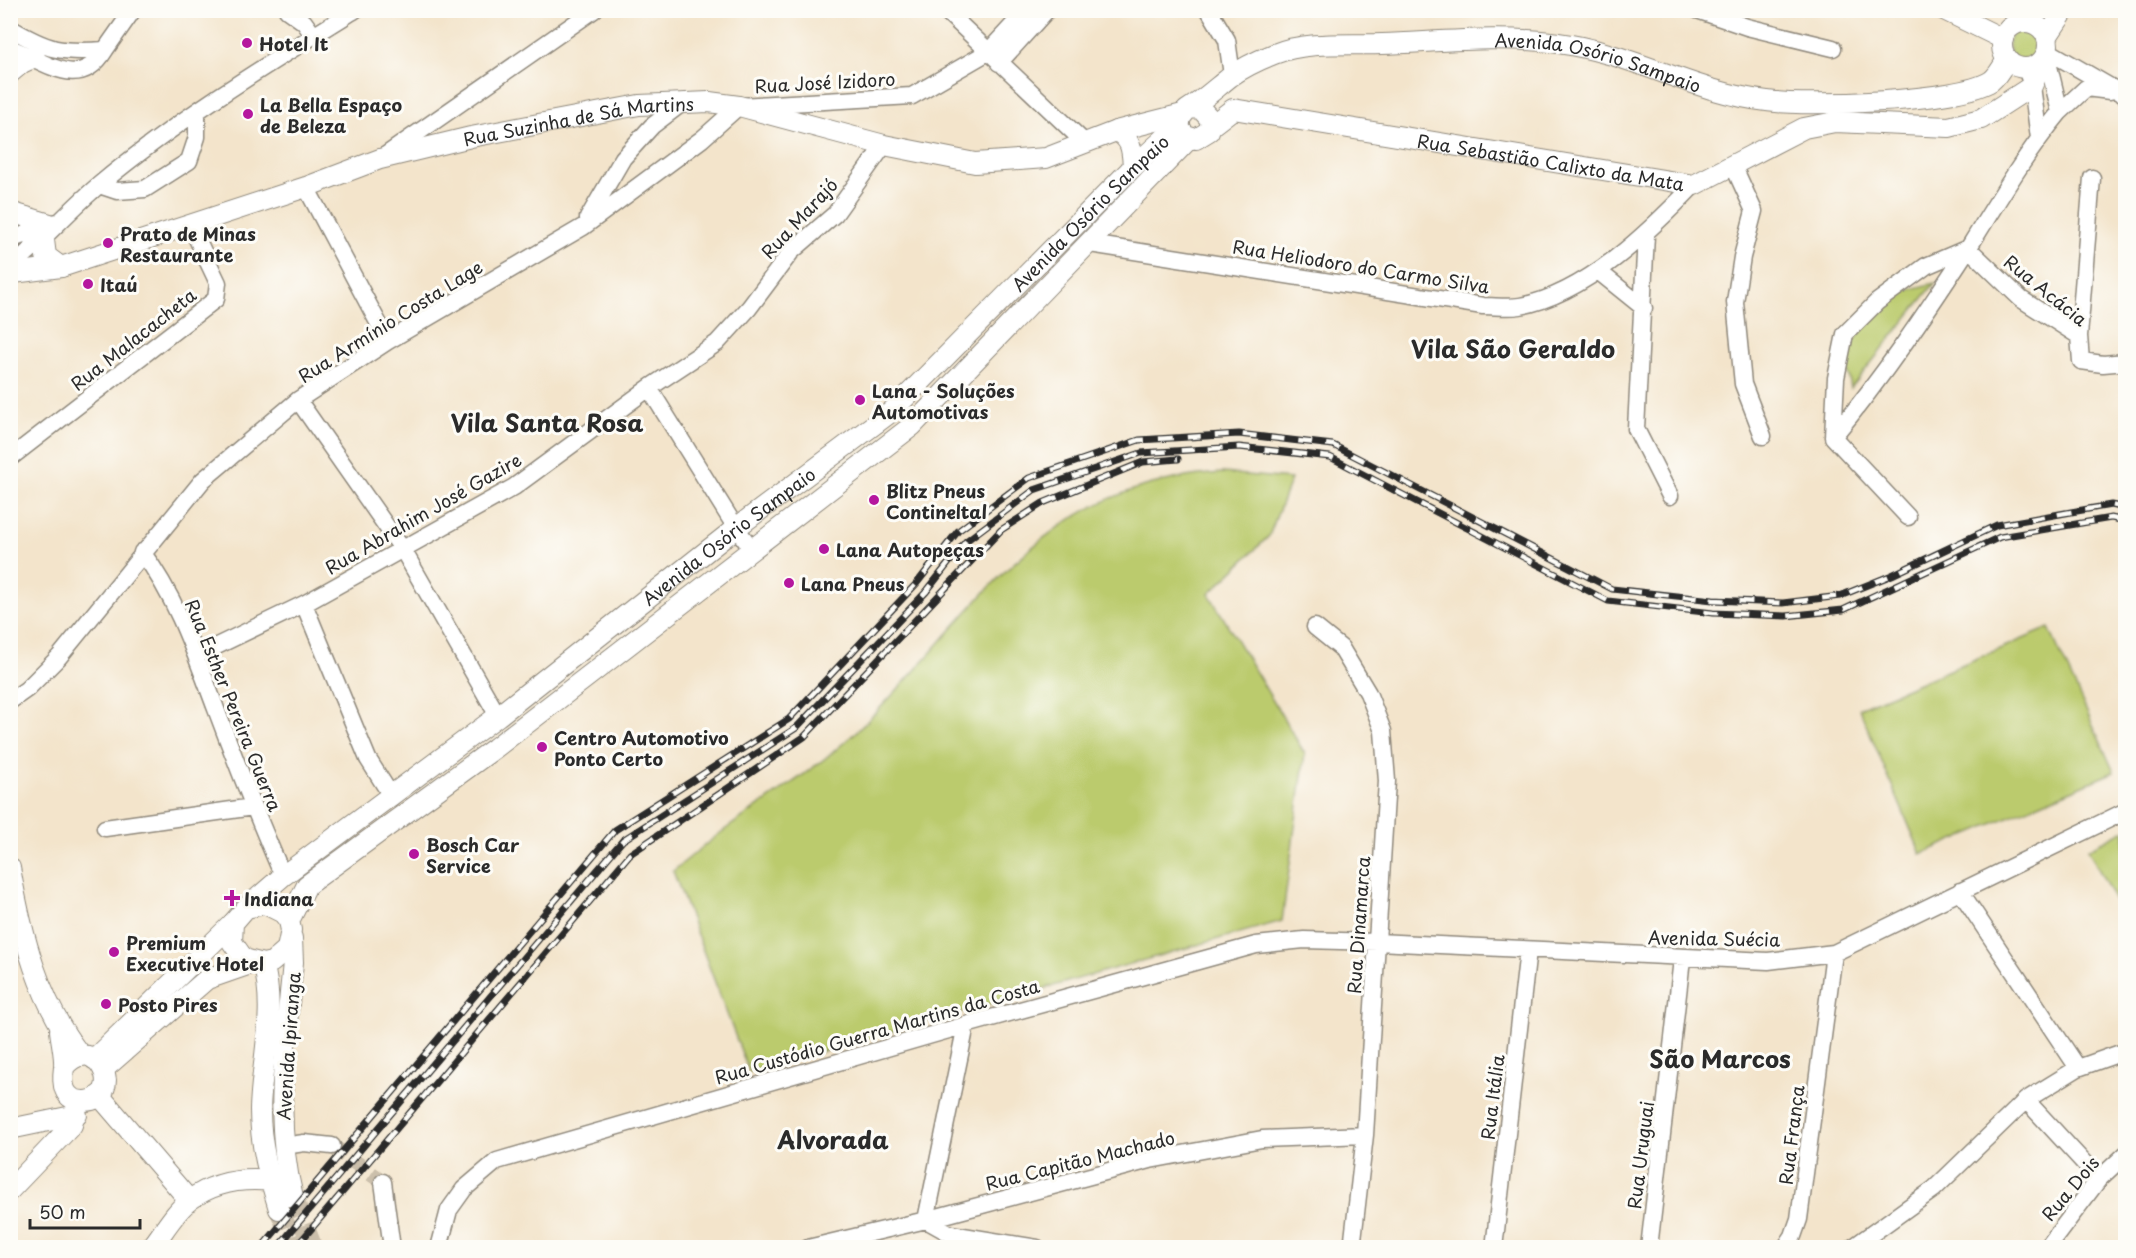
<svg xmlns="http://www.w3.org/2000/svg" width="2136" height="1258" font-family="'Playpen Sans',sans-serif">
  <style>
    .green { fill: #bbcb6d; stroke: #737b4c; stroke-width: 1.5 }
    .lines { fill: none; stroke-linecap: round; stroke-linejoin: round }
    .minor-tunnel { stroke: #cbbfab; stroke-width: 16; stroke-dasharray: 16 8; stroke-linecap: butt }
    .tertiary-tunnel { stroke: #cbbfab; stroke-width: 20; stroke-dasharray: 20 10; stroke-linecap: butt }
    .minor-casing { stroke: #8f887b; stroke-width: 19 }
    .tertiary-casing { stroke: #8f887b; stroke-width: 22 }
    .minor { stroke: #fff; stroke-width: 16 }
    .tertiary { stroke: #fff; stroke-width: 20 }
    .rail-casing { stroke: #2b2b2b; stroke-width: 7 }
    .rail { stroke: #fdfcf7; stroke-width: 4.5; stroke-dasharray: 14; stroke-linecap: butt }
    .poi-dot { fill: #b5179e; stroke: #fdfcf7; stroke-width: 2 }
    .labels { text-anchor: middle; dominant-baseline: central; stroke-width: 6; stroke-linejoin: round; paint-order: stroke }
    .poi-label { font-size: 18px; font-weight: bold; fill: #2b2b2b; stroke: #fdfcf7; text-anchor: start }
    .street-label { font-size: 18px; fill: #2b2b2b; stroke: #fdfcf7 }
    .district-label { font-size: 24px; font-weight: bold; fill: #2b2b2b; stroke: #fdfcf7 }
  </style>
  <rect width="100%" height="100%" fill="#fdfcf7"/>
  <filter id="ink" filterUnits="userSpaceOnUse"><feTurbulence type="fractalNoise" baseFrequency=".0167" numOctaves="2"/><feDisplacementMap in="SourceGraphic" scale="12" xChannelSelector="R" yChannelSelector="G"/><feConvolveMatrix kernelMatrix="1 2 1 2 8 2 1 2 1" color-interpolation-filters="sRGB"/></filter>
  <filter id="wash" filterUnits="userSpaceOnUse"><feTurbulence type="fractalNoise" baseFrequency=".008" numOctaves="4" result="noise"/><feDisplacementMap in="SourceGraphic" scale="24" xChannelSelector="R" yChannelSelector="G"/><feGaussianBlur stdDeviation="1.35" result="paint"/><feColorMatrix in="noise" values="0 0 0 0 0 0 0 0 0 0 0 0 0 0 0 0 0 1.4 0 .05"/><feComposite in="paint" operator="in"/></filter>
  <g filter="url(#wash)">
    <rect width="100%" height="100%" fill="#f3e4cb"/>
    <path class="green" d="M2008 45a17 17 0 1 1 34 0a17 17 0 1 1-34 0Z
      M1935 283 1851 388 1846 363 1856 338 1873 313 1896 293Z
      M1223 473 1291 479 1269 536 1209 594 1305 754 1282 921 749 1072 673 871C692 856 710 840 730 826 775 794 815 770 857 731 980 614 1032 485 1223 473Z
      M2049 628 2114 772 1921 854 1859 708Z
      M2125 830V920L2088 849Z"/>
  </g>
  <g filter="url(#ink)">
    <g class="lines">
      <path class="minor-tunnel" d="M332 1146 383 1182"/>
      <path class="tertiary-tunnel" d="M293 1197 313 1248
        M279 1209 295 1248"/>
      <defs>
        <path id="minor" d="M287 10 304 22 314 36
          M945 10 1085 143
          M1209 10 1227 40 1232 75
          M1697 10 1747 27 1833 48
          M10 28C49 51 60 53 105 50 79 93 46 61 10 48
          M105 50 133 10
          M2048 51 2126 96
          M999 63 1047 10
          M2026 68 2032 86 2039 138
          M2060 112 2086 88 2110 91
          M383 157 594 10
          M1733 165 1754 211 1742 257 1735 302 1743 384 1763 436
          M99 185 117 191 145 189 189 161 197 137V112
          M306 187 388 341
          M588 218 623 158 652 126 681 104
          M1646 235 1636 429 1670 496
          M10 240 57 222
          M1090 244 1483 306C1495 306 1508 308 1520 306 1586 294 1650 231 1694 185
          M13 265C44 240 69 210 99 185 178 119 268 64 355 10
          M1598 271 1644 308
          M2079 336 2092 178
          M649 388 736 528 752 549
          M298 400 403 550 498 716
          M1833 437 1836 378 1845 334 1877 302 1926 266 1968 248 2021 299 2079 336 2081 361 2103 364 2126 362
          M1833 437C1883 377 1928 310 1971 244 1999 199 2026 153 2060 112L2046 54
          M1833 437 1908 517
          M10 458 216 299 218 283 191 226
          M142 552C177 598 196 656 216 709 237 765 259 821 283 876
          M304 604 368 759 392 797
          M1315 627 1341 648 1368 693 1383 731 1387 781 1365 1135 1352 1248
          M196 656 304 604 514 487 649 388 717 343 749 308 791 252 835 214 884 145
          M10 701 27 689 59 657 203 480 298 400 388 341 583 227 702 139 739 106 912 96 988 52 1027 10
          M105 828 253 807
          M1960 891 2078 1068
          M2026 1100 2099 1179
          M284 1146 304 1143 332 1146
          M383 1182 392 1248
          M926 1220 966 1025
          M926 1220 951 1234 1037 1248
          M439 1248 449 1210 464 1189 497 1161 966 1025 1256 945 1304 940 1377 942 1768 961 1834 953 2126 811
          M808 1248 926 1220 1150 1160 1262 1139 1365 1135
          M1494 1248 1528 950
          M1649 1248 1682 959
          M1785 1248 1793 1236 1799 1219 1834 953
          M1852 1248 1934 1189 2026 1100 2078 1068 2126 1051
          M2047 1248 2099 1179 2126 1154"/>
        <g id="tertiary">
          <path d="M1944 10 2003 39"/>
          <circle cx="2025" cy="45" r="23"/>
          <path d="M2047 37 2065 10"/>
          <path d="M10 73 22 63 35 57"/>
          <path id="s1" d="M1191 108 1201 109 1211 120 1209 131 1196 139 1186 136 1179 128 1181 117 1187 110C1202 101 1216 88 1230 77 1242 68 1259 60 1274 54 1305 41 1348 45 1382 44 1439 42 1500 35 1558 43 1630 52 1695 93 1767 101 1809 107 1958 102 1991 81 1998 76 2003 66 2007 59"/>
          <path id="s2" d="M1211 126 1233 109 1694 185 1804 128 1835 122 1949 127 1981 119 2032 86 2044 58"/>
          <path d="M1116 131C1132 139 1132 151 1133 167"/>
          <path d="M10 212 50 224"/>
          <path d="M44 240 46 256 61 267"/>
          <path id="s3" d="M13 273 61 267 306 187 380 159 471 137 639 105 709 102 739 106 884 145 975 163 1046 158 1116 131 1183 114"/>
          <path d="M10 868C22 936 38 1001 81 1056"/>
          <path id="s4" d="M246 908 265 904 283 913 289 921 291 930 287 949 272 962 263 964 244 959 232 942 233 923 246 908 283 876 498 716 736 528 891 412 1133 167 1179 125"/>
          <path d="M289 921 307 885 495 748 912 426 1190 138"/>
          <path d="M292 938 293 962C286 1041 273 1120 293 1197"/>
          <path d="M263 964C277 1009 261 1063 260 1110 260 1145 269 1176 279 1209"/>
          <path d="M60 1030C61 1041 65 1056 64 1067 62 1082 62 1101 84 1101 128 1100 97 1028 64 1067"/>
          <path d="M94 1059 233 923"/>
          <path d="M104 1069 207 979 253 963"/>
          <path d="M99 1095 189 1200"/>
          <path d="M10 1129 77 1115"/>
          <path d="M10 1190 72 1125 79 1101"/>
          <path d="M151 1248C163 1233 175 1211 190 1200 214 1182 243 1178 271 1181"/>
        </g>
      </defs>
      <use href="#minor" class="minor-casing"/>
      <use href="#tertiary" class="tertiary-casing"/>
      <use href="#minor" class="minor"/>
      <use href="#tertiary" class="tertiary"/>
      <defs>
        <path id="rail" d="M261 1248 615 830 789 719 917 583 958 531 1029 478 1139 440 1239 434 1333 445 1612 589 1713 600 1783 603 1840 596 1892 575 1997 525 2111 505 2126 508
          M277 1248 623 840 796 728 926 592 966 541 1034 490 1141 453 1239 447 1330 457 1608 601 1713 613 1786 616 1843 610 2000 537 2111 518 2126 521
          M295 1248 630 854 804 737 1001 530 1043 503 1143 462 1178 459"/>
      </defs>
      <use href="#rail" class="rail-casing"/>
      <use href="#rail" class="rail"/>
    </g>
  </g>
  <g class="poi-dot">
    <circle cx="247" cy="43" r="6"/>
    <circle cx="248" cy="114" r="6"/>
    <circle cx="108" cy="243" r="6"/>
    <circle cx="88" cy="284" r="6"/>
    <circle cx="860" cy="400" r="6"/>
    <circle cx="874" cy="500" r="6"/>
    <circle cx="824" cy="549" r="6"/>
    <circle cx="789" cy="583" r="6"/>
    <circle cx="542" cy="747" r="6"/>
    <circle cx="414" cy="854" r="6"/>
    <path d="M229 889h6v6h6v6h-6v6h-6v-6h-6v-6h6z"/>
    <circle cx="114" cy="952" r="6"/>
    <circle cx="106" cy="1004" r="6"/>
  </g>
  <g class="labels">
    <g class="poi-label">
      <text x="259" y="43">Hotel It</text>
      <text x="260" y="104">La Bella Espaço<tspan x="260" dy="21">de Beleza</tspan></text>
      <text x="120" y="233">Prato de Minas<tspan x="120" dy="21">Restaurante</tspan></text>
      <text x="100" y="284">Itaú</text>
      <text x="872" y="390">Lana - Soluções<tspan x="872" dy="21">Automotivas</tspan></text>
      <text x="886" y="490">Blitz Pneus<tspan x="886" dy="21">Contineltal</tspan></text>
      <text x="836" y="549">Lana Autopeças</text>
      <text x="801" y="583">Lana Pneus</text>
      <text x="554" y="737">Centro Automotivo<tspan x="554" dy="21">Ponto Certo</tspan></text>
      <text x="426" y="844">Bosch Car<tspan x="426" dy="21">Service</tspan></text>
      <text x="244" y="898">Indiana</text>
      <text x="126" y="942">Premium<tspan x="126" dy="21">Executive Hotel</tspan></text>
      <text x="118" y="1004">Posto Pires</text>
    </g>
    <g class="street-label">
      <text stroke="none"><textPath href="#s1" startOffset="525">Avenida Osório Sampaio</textPath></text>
      <text transform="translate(825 82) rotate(-3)">Rua José Izidoro</text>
      <text stroke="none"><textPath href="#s3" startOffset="588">Rua Suzinha de Sá Martins</textPath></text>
      <text stroke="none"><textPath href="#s2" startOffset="350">Rua Sebastião Calixto da Mata</textPath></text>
      <text stroke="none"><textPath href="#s4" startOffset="1282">Avenida Osório Sampaio</textPath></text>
      <text transform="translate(799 218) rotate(-47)">Rua Marajó</text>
      <text transform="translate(1361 266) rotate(9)">Rua Heliodoro do Carmo Silva</text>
      <text transform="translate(2046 290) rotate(39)">Rua Acácia</text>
      <text transform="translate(390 321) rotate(-32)">Rua Armínio Costa Lage</text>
      <text transform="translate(133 339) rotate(-38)">Rua Malacacheta</text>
      <text transform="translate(423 513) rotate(-30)">Rua Abrahim José Gazire</text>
      <text stroke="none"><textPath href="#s4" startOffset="796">Avenida Osório Sampaio</textPath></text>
      <text transform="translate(234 705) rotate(68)">Rua Esther Pereira Guerra</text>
      <text transform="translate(1358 925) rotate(-86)">Rua Dinamarca</text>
      <text transform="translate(1714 938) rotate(1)">Avenida Suécia</text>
      <text transform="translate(877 1031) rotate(-16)">Rua Custódio Guerra Martins da Costa</text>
      <text transform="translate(288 1046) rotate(-86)">Avenida Ipiranga</text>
      <text transform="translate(1492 1097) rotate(-83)">Rua Itália</text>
      <text transform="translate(1791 1135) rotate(-83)">Rua França</text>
      <text transform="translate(1640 1155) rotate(-83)">Rua Uruguai</text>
      <text transform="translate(1080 1160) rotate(-14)">Rua Capitão Machado</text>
      <text transform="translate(2070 1188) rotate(-50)">Rua Dois</text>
    </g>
    <g class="district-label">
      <text x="1513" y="348">Vila São Geraldo</text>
      <text x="547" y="422">Vila Santa Rosa</text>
      <text x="1720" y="1058">São Marcos</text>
      <text x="833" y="1139">Alvorada</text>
    </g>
  </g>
  <rect width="2136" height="1258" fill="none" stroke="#fdfcf7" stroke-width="36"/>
  <path d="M30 1219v9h110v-9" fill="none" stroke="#2b2b2b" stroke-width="3"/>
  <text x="39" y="1219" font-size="18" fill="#2b2b2b" stroke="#fdfcf7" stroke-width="4.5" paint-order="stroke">50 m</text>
</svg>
